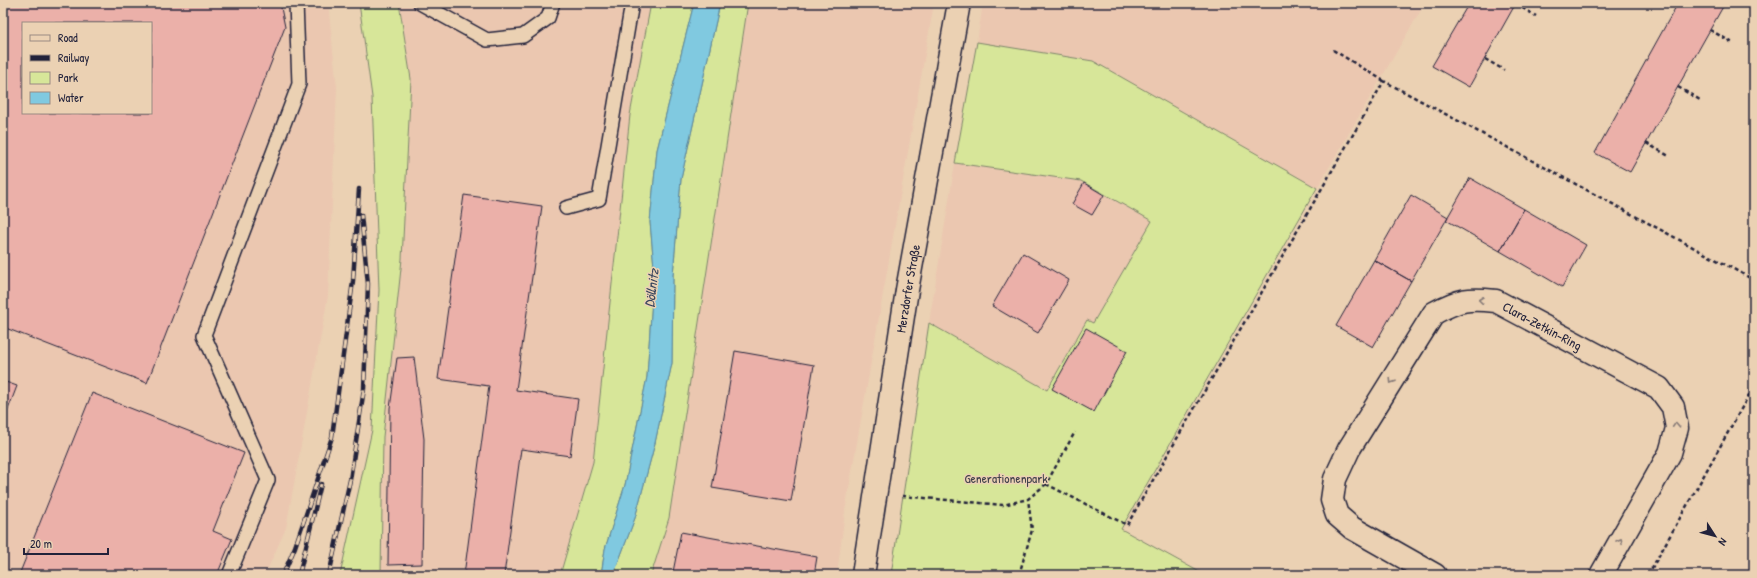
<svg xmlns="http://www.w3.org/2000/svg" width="1757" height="578" font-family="'Patrick Hand',sans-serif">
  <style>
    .built { fill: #ebc7b0; fill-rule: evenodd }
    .green { fill: #d7e699; stroke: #7c846a }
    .water { fill: #80c9e0; stroke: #5a869e }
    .building { fill: #ebb0a9; stroke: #22223b; fill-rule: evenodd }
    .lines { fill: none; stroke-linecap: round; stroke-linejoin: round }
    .service-casing { stroke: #22223b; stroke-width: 16 }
    .minor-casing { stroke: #22223b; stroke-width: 25 }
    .path { stroke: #22223b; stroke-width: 2.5; stroke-dasharray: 4 3; stroke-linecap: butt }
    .service { stroke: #ebd1b3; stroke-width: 13 }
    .minor { stroke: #ebd1b3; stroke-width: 22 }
    .rail-casing { stroke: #22223b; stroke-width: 4.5 }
    .rail { stroke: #ebd1b3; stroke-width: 3; stroke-dasharray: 9; stroke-linecap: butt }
    .oneway { stroke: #867a77 }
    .labels { text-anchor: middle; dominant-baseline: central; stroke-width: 3; stroke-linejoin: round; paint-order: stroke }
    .street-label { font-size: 13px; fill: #22223b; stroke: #ebd1b3 }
    .park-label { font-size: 13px; fill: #3d3f49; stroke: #ebd1b3 }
    .water-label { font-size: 14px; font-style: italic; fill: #35435c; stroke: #ebd1b3 }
  </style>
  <rect width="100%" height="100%" fill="#ebd1b3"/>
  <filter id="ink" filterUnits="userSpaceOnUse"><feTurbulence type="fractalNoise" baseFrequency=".025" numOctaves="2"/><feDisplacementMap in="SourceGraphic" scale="8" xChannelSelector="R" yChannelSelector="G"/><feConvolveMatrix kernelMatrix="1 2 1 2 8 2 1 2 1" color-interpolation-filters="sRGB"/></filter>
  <g filter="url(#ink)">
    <path class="built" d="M3 3H328L337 88 328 296 286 528 265 575H3ZM23 23H151V113H23Z
      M399 3H651L630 115 593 462 560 575H381L383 437 402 259 411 79Z
      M748 3H934L845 511 837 575H651L669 518Z
      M983 3H1425L1317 188 1093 61 977 42Z
      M955 163 1081 181 1153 221 1093 324 1087 321 1047 391 929 323Z"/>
    <path class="green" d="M359 3H399L411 79 402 259 383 437 381 575H340L372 430 379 290 372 97Z
      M651 3H694L657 150 650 222 654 267 647 377 625 485 605 549 601 575H560L593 462 630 115Z
      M720 3H748L669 518 651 575H615L616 568 635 518 655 443 672 363 673 275 681 179Z
      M977 42 1093 61 1317 188 1121 529 1205 575H891L929 323 1047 390 1087 320 1093 323 1152 221 1081 181 955 163Z"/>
    <path class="water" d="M694 3H720L681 179 673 275 672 363 655 443 635 518 616 568 615 575H601L605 549 625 485 647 377 654 267 650 222 657 150Z"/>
    <path class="building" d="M3 3H280L285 27 147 383 3 327ZM23 23H151V113H23Z
      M1469 3H1516L1469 87 1432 66Z
      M1678 3H1725L1630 172 1595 153Z
      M1470 178 1524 209 1500 251 1446 220Z
      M1084 183 1104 195 1092 215 1072 204Z
      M464 195 542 206 516 390 578 399 570 456 521 449 504 575H464L489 386 438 379Z
      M1411 195 1448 217 1411 281 1374 260Z
      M1524 209 1586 245 1562 287 1500 251Z
      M1023 253 1069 280 1038 333 992 306Z
      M1374 260 1411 281 1373 347 1336 326Z
      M1086 328 1127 351 1094 412 1052 389Z
      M735 351 814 365 791 501 712 488Z
      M414 357 424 439 422 564 388 565 390 408 397 358Z
      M3 381 17 386 3 423Z
      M92 393 244 453 213 531 232 539 217 575H19Z
      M681 532 817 557 814 575H691L673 572Z"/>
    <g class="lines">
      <defs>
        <path id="service" d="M420 3 487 40 523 36 548 18 553 3
          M566 208 599 199 632 3
          M229 575 268 480 204 335 299 84 296 3"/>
        <g id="minor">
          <path id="s1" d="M863 575 907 290 959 3"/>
          <path id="s2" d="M1435 575 1352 528 1337 515 1332 500 1335 479 1349 449 1434 313C1460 299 1468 298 1496 301L1659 388 1673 407 1677 428 1670 453 1601 575"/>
        </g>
      </defs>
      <use href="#service" class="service-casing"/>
      <use href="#minor" class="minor-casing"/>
      <path class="path" d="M1516 4 1536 16
        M1710 30 1733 43
        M1333 50 1384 81
        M1485 59 1504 70
        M1678 87 1700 100
        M1646 143 1669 156
        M1046 484 1127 525 1384 81 1754 280
        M902 496 1003 505 1028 499 1046 484 1075 432
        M1019 575 1032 530 1028 499
        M1648 575 1754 386"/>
      <use href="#service" class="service"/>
      <use href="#minor" class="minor"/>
      <defs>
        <path id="rail" d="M283 575 295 547 332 437 353 281 359 189
          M299 575 321 484
          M329 575 350 480 364 389 368 284 361 215"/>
      </defs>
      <use href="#rail" class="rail-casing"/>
      <use href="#rail" class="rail"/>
    </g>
    <defs><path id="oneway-chevron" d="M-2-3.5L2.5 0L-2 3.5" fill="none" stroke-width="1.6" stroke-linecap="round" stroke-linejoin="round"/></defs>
    <g class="oneway">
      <use href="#oneway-chevron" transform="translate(1481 300) rotate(-174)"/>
      <use href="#oneway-chevron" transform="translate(1392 381) rotate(122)"/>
      <use href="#oneway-chevron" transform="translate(1676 425) rotate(-93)"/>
      <use href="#oneway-chevron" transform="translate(1620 541) rotate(-61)"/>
    </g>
  </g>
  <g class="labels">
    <g class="street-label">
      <text stroke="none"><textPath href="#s1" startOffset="290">Merzdorfer Straße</textPath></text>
      <text stroke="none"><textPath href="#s2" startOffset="463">Clara-Zetkin-Ring</textPath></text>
    </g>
    <g class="park-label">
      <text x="1006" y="478">Generationenpark</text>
    </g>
    <g class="water-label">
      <text transform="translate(651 288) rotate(-83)">Döllnitz</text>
    </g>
  </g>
  <rect width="1757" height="578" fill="none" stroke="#ebd1b3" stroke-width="16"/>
  <rect x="8" y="8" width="1741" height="562" fill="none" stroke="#22223b" stroke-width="1.5" filter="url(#ink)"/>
  <rect x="22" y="22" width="130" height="92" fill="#ebd1b3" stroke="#9b8b83"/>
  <rect x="30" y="35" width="20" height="6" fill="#ebd1b3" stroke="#9b8b83"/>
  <text x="58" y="42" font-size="12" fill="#22223b">Road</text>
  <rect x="30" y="55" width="20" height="6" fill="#22223b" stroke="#9b8b83"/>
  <text x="58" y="62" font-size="12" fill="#22223b">Railway</text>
  <rect x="30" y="72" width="20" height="12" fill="#d7e699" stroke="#9b8b83"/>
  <text x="58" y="82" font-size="12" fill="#22223b">Park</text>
  <rect x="30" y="92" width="20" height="12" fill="#80c9e0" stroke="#9b8b83"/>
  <text x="58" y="102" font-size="12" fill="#22223b">Water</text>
  <g transform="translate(1715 536) rotate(126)" stroke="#ebd1b3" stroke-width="3" paint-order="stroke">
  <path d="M0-3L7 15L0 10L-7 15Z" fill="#22223b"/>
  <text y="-6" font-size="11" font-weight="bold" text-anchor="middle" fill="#22223b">N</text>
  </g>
  <path d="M24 548v6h84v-6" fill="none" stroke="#22223b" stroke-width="2"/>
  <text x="30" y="548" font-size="12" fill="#22223b" stroke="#ebd1b3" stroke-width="3" paint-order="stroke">20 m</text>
</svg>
